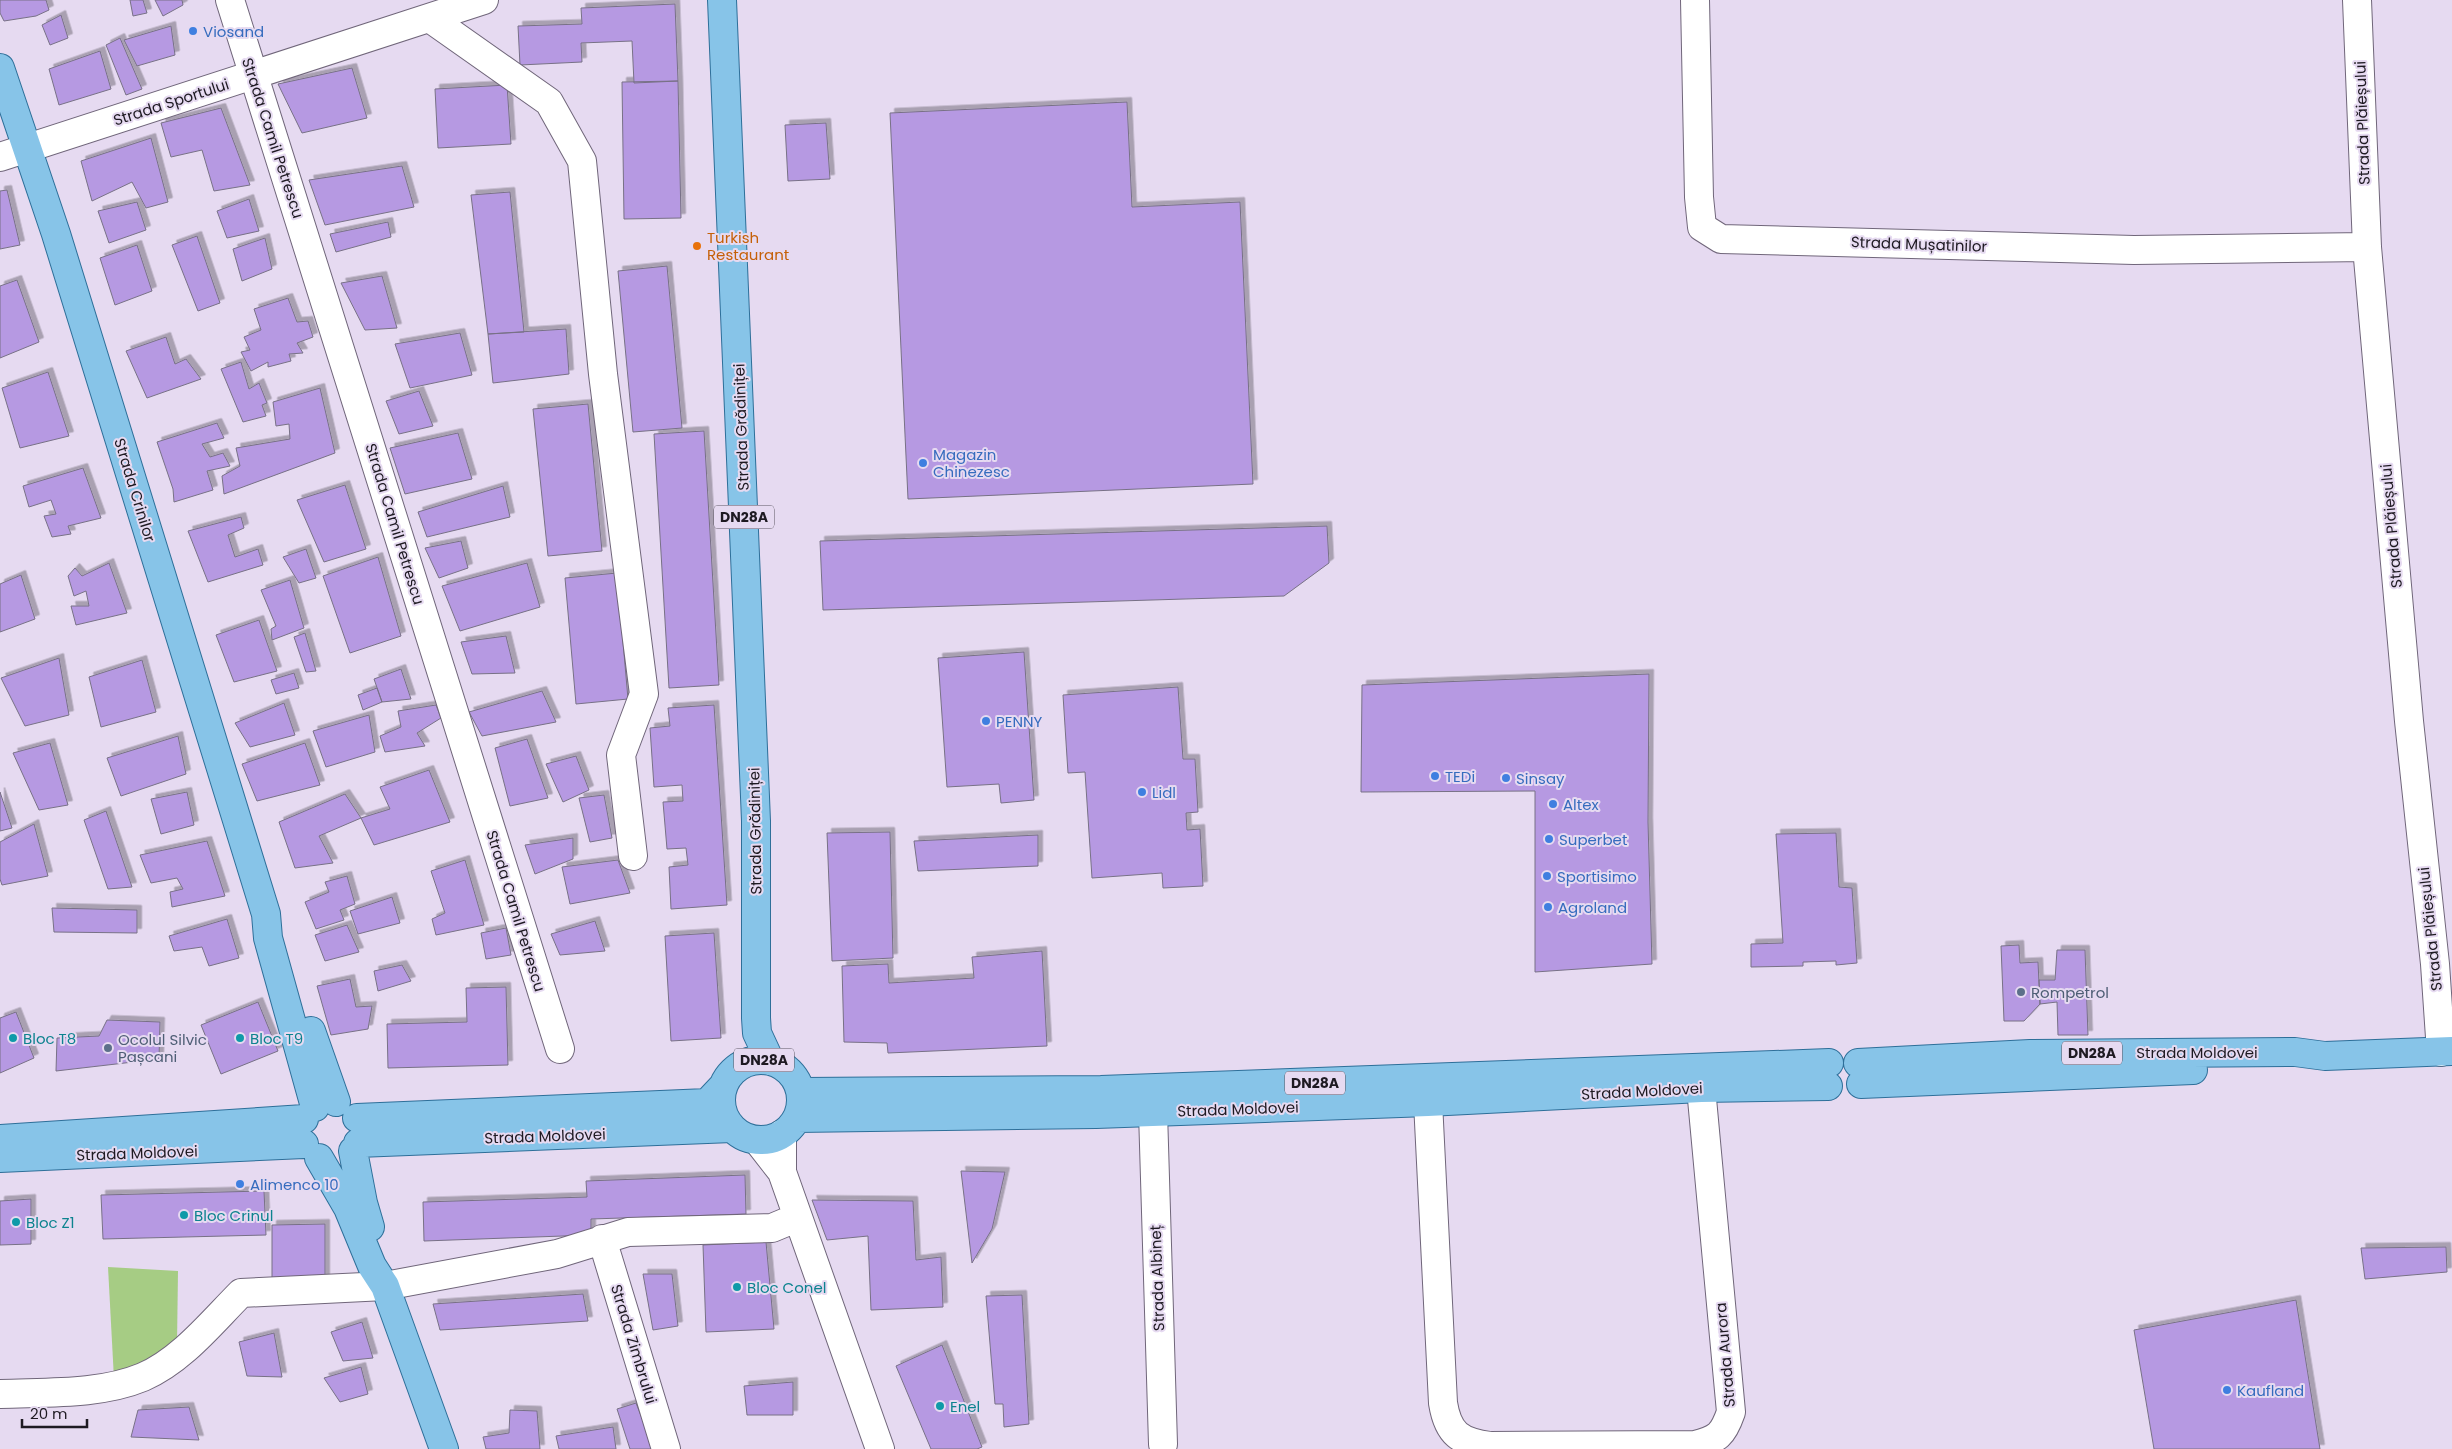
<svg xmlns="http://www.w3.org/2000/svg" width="2452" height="1449" font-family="Poppins,sans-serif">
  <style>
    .green { fill: #a6cc84 }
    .building { fill: #b699e2; stroke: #787186; filter: url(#shadow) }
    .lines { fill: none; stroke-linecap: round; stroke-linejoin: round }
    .minor-casing { stroke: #70667a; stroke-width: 30 }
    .major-casing { stroke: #2e6f99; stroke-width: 30 }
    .minor { stroke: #fff; stroke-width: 28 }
    .major { stroke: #87c4e8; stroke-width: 28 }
    .shop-dot { fill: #3f7fe0; stroke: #e6daf1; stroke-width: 2 }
    .food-dot { fill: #e8710a; stroke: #e6daf1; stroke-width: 2 }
    .service-dot { fill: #5c6f8a; stroke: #e6daf1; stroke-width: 2 }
    .culture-dot { fill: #0f9aa8; stroke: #e6daf1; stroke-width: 2 }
    .labels { text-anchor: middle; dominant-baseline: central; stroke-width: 4; stroke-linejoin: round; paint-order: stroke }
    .shield { fill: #e6daf1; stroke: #5a5460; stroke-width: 1 }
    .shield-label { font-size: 14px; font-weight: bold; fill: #1e1a22 }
    .shop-label { font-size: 15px; fill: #366cbe; stroke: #e6daf1; text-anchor: start }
    .street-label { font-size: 15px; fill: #1e1a22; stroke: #e6daf1 }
    .food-label { font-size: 15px; fill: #c56008; stroke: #e6daf1; text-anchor: start }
    .service-label { font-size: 15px; fill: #4e5e75; stroke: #e6daf1; text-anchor: start }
    .culture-label { font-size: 15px; fill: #0d838f; stroke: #e6daf1; text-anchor: start }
  </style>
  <defs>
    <filter id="shadow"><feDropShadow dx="4.5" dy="-4.5" stdDeviation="0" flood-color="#0004"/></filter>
  </defs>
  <rect width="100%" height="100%" fill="#e6daf1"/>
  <path class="green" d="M108 1267 178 1271 177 1344 114 1379Z"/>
  <path class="building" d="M0 0H46L49 10 36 16 4 21 0 13Z
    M130 0H143L147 13 133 16Z
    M155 0H182L183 5 163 16Z
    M675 4 678 81 634 83 632 41 581 43 582 62 520 65 518 26 582 24 581 8Z
    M61 15 68 38 50 45 42 25Z
    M171 26 175 55 137 66 124 40Z
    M120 38 142 89 126 95 106 45Z
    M100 51 111 89 59 105 49 69Z
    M352 68 367 118 302 133 278 84Z
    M678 81 681 218 624 219 622 82Z
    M507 85 511 144 438 148 435 89Z
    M1127 102 1132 207 1240 202 1253 484 908 499 890 113Z
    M221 108 250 185 214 191 202 150 171 157 161 123Z
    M826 123 830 179 788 181 785 125Z
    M151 138 168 202 146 208 132 182 92 201 81 161Z
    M402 166 414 207 325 225 309 180Z
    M7 190 20 245 0 249V191Z
    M510 192 524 332 488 334 471 195Z
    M249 199 259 231 227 238 217 211Z
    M137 202 146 230 109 243 98 211Z
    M388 222 391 237 336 252 330 234Z
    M197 236 220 303 198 311 172 245Z
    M265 238 272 269 242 281 233 249Z
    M137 245 152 291 115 305 100 258Z
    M667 266 682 428 633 432 618 271Z
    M382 276 397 328 365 330 341 283Z
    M17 280 39 342 0 358V286Z
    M288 298 297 322 308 321 313 337 297 343 303 353 289 354 291 361 268 367V362L251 371 241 352 250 350 244 337 261 330 254 309Z
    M566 329 569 374 493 383 488 334Z
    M460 333 472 375 410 388 395 344Z
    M166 337 175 364 186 359 201 379 147 398 126 351Z
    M241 362 249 389 259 383 267 403 262 405 266 416 243 422 221 369Z
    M48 372 69 436 20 448 2 388Z
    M320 388 335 453 224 494 222 476 240 466 236 448 290 439 289 424 276 426 273 402Z
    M419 391 433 426 399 434 386 401Z
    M588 404 602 551 548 556 533 409Z
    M217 423 224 438 202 444 210 457 223 453 230 466 207 471 213 490 174 502 173 489 157 442Z
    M704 431 719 685 669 688 654 434Z
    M458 433 472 479 405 494 390 448Z
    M83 468 101 518 68 526 71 534 52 537 44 516 56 514 51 500 29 507 23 486Z
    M345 485 366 549 324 562 297 500Z
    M503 486 510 517 427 537 418 512Z
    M241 517 244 528 228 535 235 557 258 549 263 565 208 582 188 531Z
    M1327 526 1329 563 1284 596 823 610 820 541Z
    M461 541 468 568 439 578 425 548Z
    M306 549 316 578 299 583 283 557Z
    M378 557 401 636 350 653 323 576Z
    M109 563 127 613 76 625 71 606H89L86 591 74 596 68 576 75 568 82 576Z
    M527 563 540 607 460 631 442 586Z
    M617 573 628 699 576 704 565 578Z
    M21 575 35 619 0 632V584Z
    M290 580 304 628 272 640 271 629 276 626 261 590Z
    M259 620 277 671 234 682 216 635Z
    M305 633 316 671 306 672 294 637Z
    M506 636 515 673 472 674 461 642Z
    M1024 652 1034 800 1001 803 999 784 947 787 938 658Z
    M59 658 69 715 25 726 1 678Z
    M142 660 156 712 101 727 89 677Z
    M401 669 411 699 382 702 374 679Z
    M294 673 299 688 276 694 271 680Z
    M1649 674 1648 822 1652 964 1535 972V791L1361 792 1362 685Z
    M1178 687 1183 759H1195L1198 812 1186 813 1187 830 1200 829 1203 886 1163 888 1162 873 1092 878 1085 772 1068 773 1063 695Z
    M377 688 382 702 363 710 358 695Z
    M542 691 556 722 482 736 469 712Z
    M284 703 295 735 250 747 235 723Z
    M436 705 441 718 417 733 425 746 385 752 380 736 401 727 398 711Z
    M714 705 727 905 671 909 669 867 688 865 686 848 667 849 663 802 683 801 682 785 654 787 650 728 670 726 668 708Z
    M369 715 375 752 326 767 313 731Z
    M178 736 186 774 121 796 107 758Z
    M527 739 548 798 510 806 495 748Z
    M50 743 68 805 39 810 13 753Z
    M305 743 320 785 257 801 242 764Z
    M576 756 589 790 563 802 546 764Z
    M429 770 450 822 374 845 361 818 390 809 380 787Z
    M0 792 12 828 0 831Z
    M187 792 194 825 161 834 151 799Z
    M345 794 361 818 319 836 333 863 295 868 279 822Z
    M604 795 612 838 590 842 579 798Z
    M106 811 132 887 108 889 84 820Z
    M34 824 48 876 2 885 0 879V842Z
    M890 832 893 958 832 961 827 833Z
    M1836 833 1839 887 1852 888 1857 963 1836 965V961L1803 962V966L1751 967V944L1783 943 1776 834Z
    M1038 835V866L918 871 914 841Z
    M573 838V859L535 874 525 845Z
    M207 841 225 896 172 907 170 892 183 889 177 878 151 883 140 855Z
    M465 860 484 925 436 935 432 919 445 913 431 871Z
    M618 860 630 893 570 904 562 867Z
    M347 876 355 904 340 910 344 920 316 929 305 902 329 892 325 882Z
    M392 897 400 923 358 934 350 911Z
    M52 908 137 910V933L54 932Z
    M227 919 239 958 209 966 202 947 174 951 169 936Z
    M595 921 605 951 560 955 551 934Z
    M347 925 359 952 325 961 315 935Z
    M506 928 511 955 486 959 481 933Z
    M714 933 721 1038 671 1041 665 936Z
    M2019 945 2020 963 2038 962 2040 1004 2024 1021H2004L2001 946Z
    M2057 950H2085L2088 1035H2058L2057 1002 2040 1004 2039 980H2055Z
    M1042 951 1047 1046 888 1053 887 1043 844 1042 842 966 888 964 889 983 974 978 972 957Z
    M402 965 411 981 378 991 374 971Z
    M350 979 356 1007 372 1006 368 1029 331 1035 317 986Z
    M506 987 508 1065 388 1068 387 1024 467 1022 466 988Z
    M258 1002 278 1051 221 1074 201 1025Z
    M16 1012 34 1058 0 1073V1018Z
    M107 1020 160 1022 159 1059 56 1071 57 1038 99 1036Z
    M961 1171 1005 1172 992 1229 972 1263Z
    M745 1175 746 1214 591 1219V1235L424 1241 423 1202 587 1197 586 1181Z
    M264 1191 266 1235 103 1239 101 1195Z
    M31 1199V1244L0 1245V1201Z
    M812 1200 913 1201 916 1260 941 1257 943 1307 871 1310 868 1236 827 1240Z
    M325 1224V1280L272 1281V1225Z
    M766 1242 774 1329 706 1332 703 1245Z
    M2446 1247 2447 1272 2365 1279 2361 1248Z
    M643 1274H672L678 1326 653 1330Z
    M583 1294 588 1321 440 1330 433 1304Z
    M1022 1295 1029 1424 1004 1427 1003 1404H995L986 1296Z
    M2296 1300 2320 1449H2154L2134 1330Z
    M362 1322 373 1358 343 1361 331 1332Z
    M274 1333 282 1377 247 1376 239 1342Z
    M942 1345 982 1447 977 1449H931L896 1366Z
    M361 1367 368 1394 340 1402 324 1378Z
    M793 1382V1415H747L744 1386Z
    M636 1403 654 1449H630L617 1409Z
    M189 1407 199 1440 131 1437 138 1410Z
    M510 1410 537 1411 540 1449H486L483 1437 509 1433Z
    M613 1427 616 1449H559L556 1436Z"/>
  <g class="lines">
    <defs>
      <path id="minor" d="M230 0 560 1049
        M1695 0 1699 197 1702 227 1721 239 2134 250 2367 247
        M2357 0 2367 247 2409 721 2435 964 2441 1052
        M431 19 549 102 582 161 603 374 644 694 621 755 633 856
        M0 157 484 0
        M1428 1102 1443 1403C1448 1434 1460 1442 1490 1446L1695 1445C1718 1439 1723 1435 1731 1412L1701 1088
        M1153 1112 1163 1444
        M757 1140 782 1172V1134
        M782 1172 880 1449
        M602 1239 666 1449
        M0 1394C46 1392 100 1395 143 1377 182 1360 212 1322 241 1293L385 1286 557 1254 628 1232 772 1228 796 1218"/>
      <path id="major" d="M722 0 756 821V1018L757 1033 770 1061
        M0 68 56 234 266 914 268 938 315 1107
        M311 1031 336 1102
        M721 1100a40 40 0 1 1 80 0a40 40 0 1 1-80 0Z
        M1858 1063 2030 1054 2295 1052 2325 1056 2452 1051
        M1861 1084 2193 1070
        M801 1092 1101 1090 1829 1063
        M357 1118 707 1103 723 1086
        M797 1118 1096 1114 1428 1102 1701 1088 1828 1086
        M0 1139 304 1119
        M358 1143 732 1128
        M353 1151 363 1203 370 1227
        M0 1158 304 1144
        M319 1158 348 1208 372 1266 385 1286 444 1449"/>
    </defs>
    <use href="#minor" class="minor-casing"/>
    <use href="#major" class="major-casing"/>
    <use href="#minor" class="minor"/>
    <use href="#major" class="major"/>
  </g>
  <g class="shop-dot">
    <circle cx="193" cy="31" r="5"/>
    <circle cx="923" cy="463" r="5"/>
    <circle cx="986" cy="721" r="5"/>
    <circle cx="1435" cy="776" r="5"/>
    <circle cx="1506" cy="778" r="5"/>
    <circle cx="1142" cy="792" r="5"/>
    <circle cx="1553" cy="804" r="5"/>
    <circle cx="1549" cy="839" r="5"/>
    <circle cx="1547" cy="876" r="5"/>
    <circle cx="1548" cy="907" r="5"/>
    <circle cx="240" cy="1184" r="5"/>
    <circle cx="2227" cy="1390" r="5"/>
  </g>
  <circle class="food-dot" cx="697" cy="246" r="5"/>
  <g class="service-dot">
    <circle cx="2021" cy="992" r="5"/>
    <circle cx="108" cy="1048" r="5"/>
  </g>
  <g class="culture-dot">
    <circle cx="13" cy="1038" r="5"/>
    <circle cx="240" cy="1038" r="5"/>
    <circle cx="184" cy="1215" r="5"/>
    <circle cx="16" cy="1222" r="5"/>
    <circle cx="737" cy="1287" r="5"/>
    <circle cx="940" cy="1406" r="5"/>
  </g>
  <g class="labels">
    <g class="shield">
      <rect x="714" y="505.5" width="60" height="23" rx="4"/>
      <rect x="2062" y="1041.5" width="60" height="23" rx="4"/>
      <rect x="734" y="1048.5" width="60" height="23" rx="4"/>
      <rect x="1285" y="1071.5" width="60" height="23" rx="4"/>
    </g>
    <g class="shield-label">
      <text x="744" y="517">DN28A</text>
      <text x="2092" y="1053">DN28A</text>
      <text x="764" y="1060">DN28A</text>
      <text x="1315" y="1083">DN28A</text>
    </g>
    <g class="shop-label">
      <text x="203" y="31">Viosand</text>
      <text x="933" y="454">Magazin<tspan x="933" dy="17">Chinezesc</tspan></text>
      <text x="996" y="721">PENNY</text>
      <text x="1445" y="776">TEDi</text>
      <text x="1516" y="778">Sinsay</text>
      <text x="1152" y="792">Lidl</text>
      <text x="1563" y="804">Altex</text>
      <text x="1559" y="839">Superbet</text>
      <text x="1557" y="876">Sportisimo</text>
      <text x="1558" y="907">Agroland</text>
      <text x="250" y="1184">Alimenco 10</text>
      <text x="2237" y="1390">Kaufland</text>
    </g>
    <g class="street-label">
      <text transform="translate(171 102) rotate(-18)">Strada Sportului</text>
      <text transform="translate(2362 123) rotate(-92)">Strada Plăieșului</text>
      <text transform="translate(273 138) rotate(72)">Strada Camil Petrescu</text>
      <text transform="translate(1919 244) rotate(2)">Strada Mușatinilor</text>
      <text transform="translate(741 427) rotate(-92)">Strada Grădiniței</text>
      <text transform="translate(135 490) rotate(73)">Strada Crinilor</text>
      <text transform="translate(395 524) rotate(73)">Strada Camil Petrescu</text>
      <text transform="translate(2391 526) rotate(-95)">Strada Plăieșului</text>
      <text transform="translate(755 831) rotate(-91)">Strada Grădiniței</text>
      <text transform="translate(516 911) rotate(73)">Strada Camil Petrescu</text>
      <text transform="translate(2430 929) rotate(-96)">Strada Plăieșului</text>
      <text x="2197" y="1052">Strada Moldovei</text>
      <text transform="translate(1642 1091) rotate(-3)">Strada Moldovei</text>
      <text transform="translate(1238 1109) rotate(-2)">Strada Moldovei</text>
      <text transform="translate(545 1136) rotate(-2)">Strada Moldovei</text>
      <text transform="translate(137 1153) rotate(-2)">Strada Moldovei</text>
      <text transform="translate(1157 1278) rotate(-92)">Strada Albineț</text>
      <text transform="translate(634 1344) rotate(73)">Strada Zimbrului</text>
      <text transform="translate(1725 1355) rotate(-95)">Strada Aurora</text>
    </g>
    <g class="food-label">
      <text x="707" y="237">Turkish<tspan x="707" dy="17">Restaurant</tspan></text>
    </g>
    <g class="service-label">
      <text x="2031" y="992">Rompetrol</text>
      <text x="118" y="1039">Ocolul Silvic<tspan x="118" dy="17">Pașcani</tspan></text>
    </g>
    <g class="culture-label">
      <text x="23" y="1038">Bloc T8</text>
      <text x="250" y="1038">Bloc T9</text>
      <text x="194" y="1215">Bloc Crinul</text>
      <text x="26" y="1222">Bloc Z1</text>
      <text x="747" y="1287">Bloc Conel</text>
      <text x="950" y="1406">Enel</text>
    </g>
  </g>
  <path d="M22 1419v8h65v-8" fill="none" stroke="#1e1a22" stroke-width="2.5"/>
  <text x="30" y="1419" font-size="15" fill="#1e1a22" stroke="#e6daf1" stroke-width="4" paint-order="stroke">20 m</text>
</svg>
